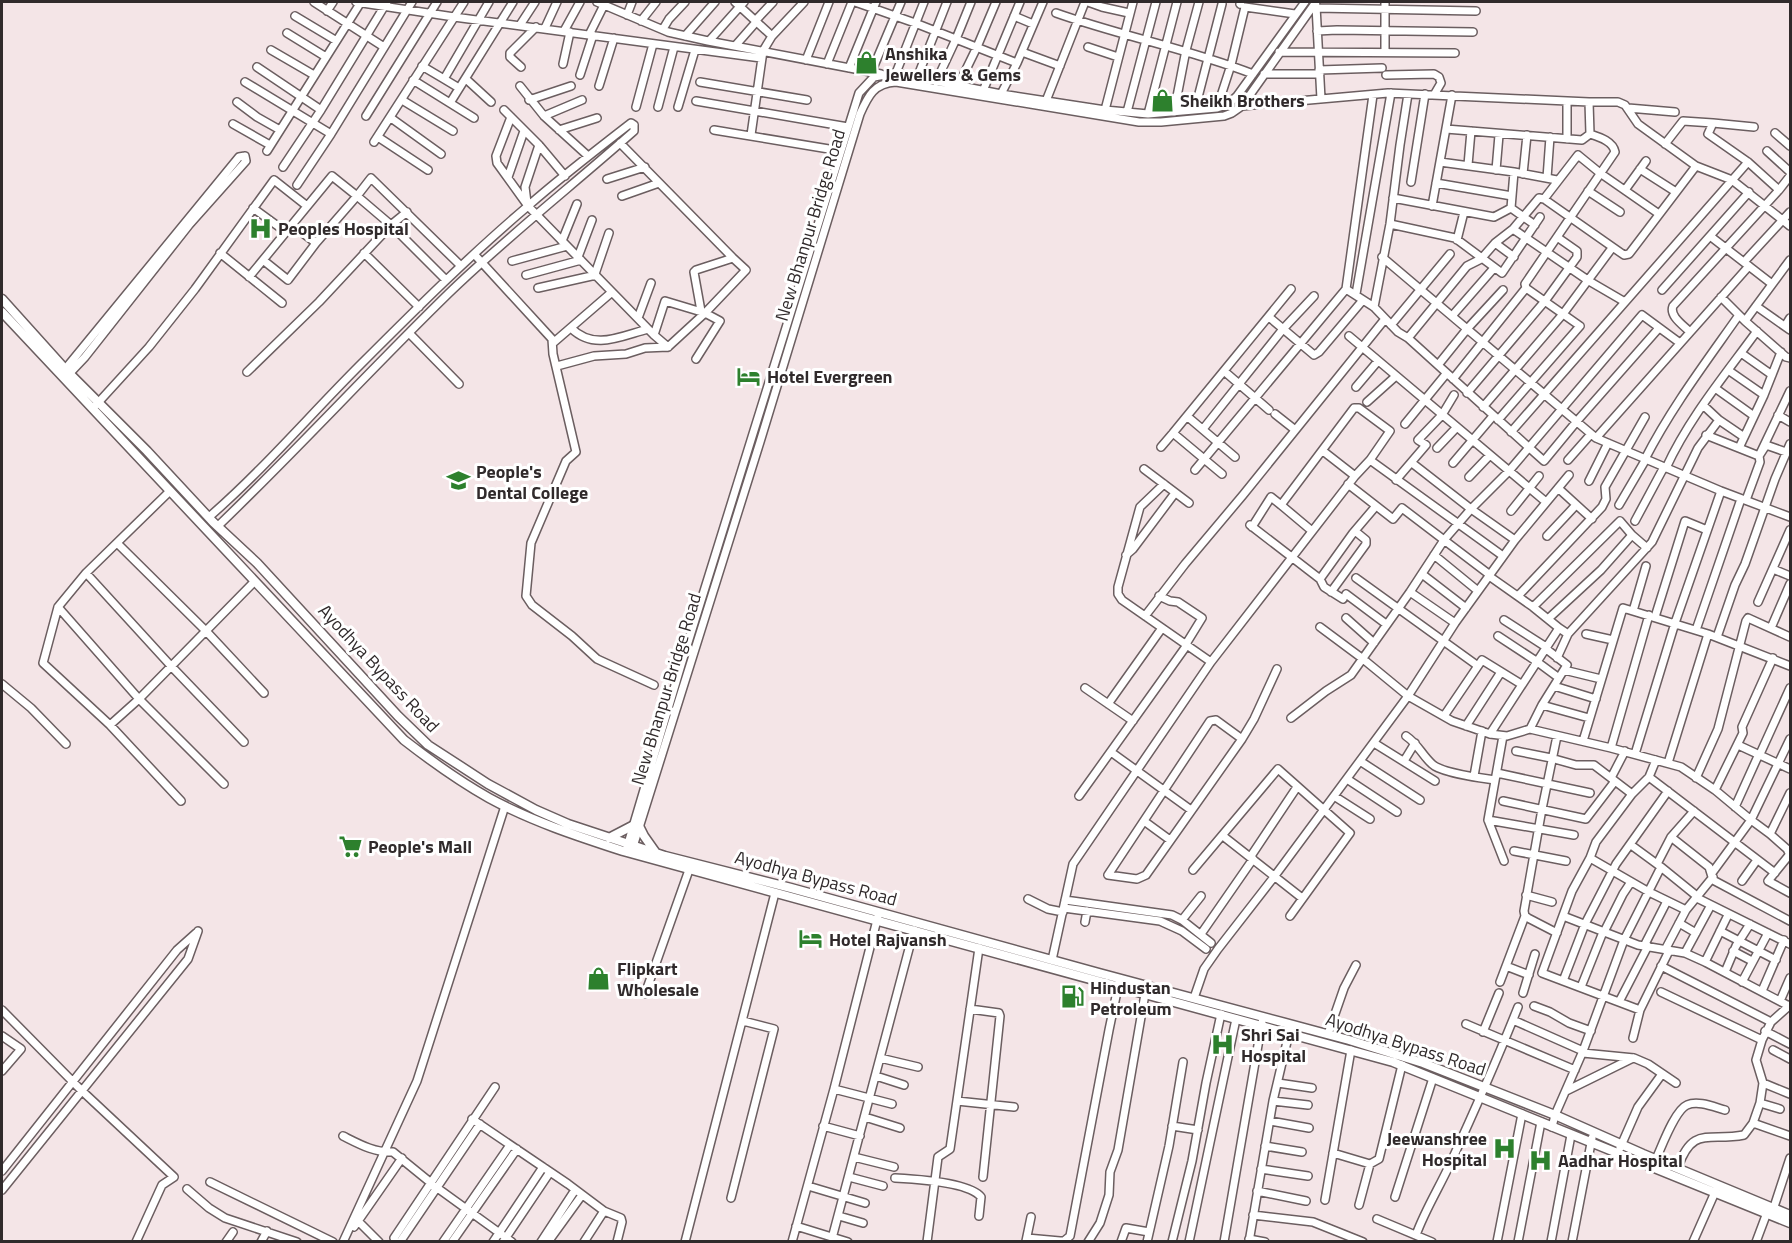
<svg xmlns="http://www.w3.org/2000/svg" width="1792" height="1243" font-family="'Titillium Web',sans-serif">
  <style>
    .lines { fill: none; stroke-linecap: round; stroke-linejoin: round }
    .minor-casing { stroke: #6b5e60; stroke-width: 10 }
    .major-casing { stroke: #6b5e60; stroke-width: 11 }
    .minor { stroke: #fff; stroke-width: 7 }
    .major { stroke: #fff; stroke-width: 8 }
    .labels { text-anchor: middle; dominant-baseline: central; stroke-width: 6; stroke-linejoin: round; paint-order: stroke }
    .poi-label { font-size: 18px; font-weight: bold; fill: #302a2b; stroke: #fff; text-anchor: start }
    .street-label { font-size: 18px; fill: #302a2b; stroke: #fff }
  </style>
  <rect width="100%" height="100%" fill="#f4e5e7"/>
  <g class="lines">
    <defs>
      <path id="minor" d="M314 2 384 47
        M356 2 454 17 761 58
        M597 2 668 32 708 41 881 74
        M735 2 772 36
        M855 2 915 23 1017 63
        M1088 2 1102 7 1129 13
        M1240 4 1241 2
        M1316 6 1321 99
        M1316 8 1476 11
        M327 11 333 2
        M1056 13C1121 36 1189 49 1253 74
        M627 15 632 2
        M295 16 335 40
        M1014 16 1033 24
        M756 20 773 2
        M641 21 656 2
        M520 25 535 2
        M545 28 557 2
        M663 29 669 19 685 2
        M564 31 580 2
        M1317 31 1337 30 1473 32
        M287 33 326 57
        M589 35 604 5
        M685 36 715 2
        M709 41 744 2
        M735 46 757 21
        M1088 47 1118 57
        M271 50 314 75
        M1022 52 1060 66
        M1279 52 1455 53
        M1385 52V2
        M806 60 829 2
        M563 64 570 32
        M827 64 852 2
        M422 66 444 79
        M257 67 321 110
        M521 67 510 57V53L536 27
        M849 68 876 2
        M1319 70 1382 68
        M871 73 901 2
        M896 73 924 2
        M1264 74H1320
        M580 75 593 35
        M1386 75 1434 74 1439 77 1441 83 1434 95
        M917 78 947 2
        M466 79 491 102
        M413 80 474 118
        M245 82 331 134
        M700 82 807 100
        M936 82 956 39 971 2
        M520 86 544 116 588 156
        M599 86 614 38
        M958 86 977 47 996 2
        M459 88 444 79 489 2
        M983 91 1020 2
        M1001 94 1017 63 1043 2
        M402 100 453 131
        M529 100 571 86
        M696 101 848 127
        M1046 101 1085 2
        M237 102 257 117 280 130
        M450 103 513 2
        M1242 106 1388 93 1589 102H1618L1625 105 1638 124 1696 166 1732 180 1790 226
        M636 107 653 44
        M658 107 674 47
        M678 107 695 50
        M1217 108 1231 65 1245 7 1295 14
        M1628 108 1675 112
        M1195 109 1222 4
        M504 110 539 145 565 176
        M1105 110 1133 2
        M1127 112 1156 2
        M1174 112 1186 50 1199 2
        M1148 114 1177 2
        M366 116 437 2
        M544 116 582 100
        M511 117 496 156 497 163 528 206 654 335 668 347 705 313 746 270 733 258 620 143
        M391 118 441 154
        M1713 123 1754 127
        M233 124 270 145
        M1446 129 1582 140 1590 134 1589 102
        M559 130 597 118
        M714 130 841 151
        M1775 133 1790 146
        M751 135 763 51 772 36 804 2
        M378 137 428 170
        M1567 139V101
        M374 142 464 2
        M1665 144 1683 121 1713 123 1708 134 1748 162
        M267 151 361 2
        M1767 151 1790 172
        M1440 162 1514 172 1557 180
        M1468 165 1471 131
        M283 167 321 110 387 2
        M1640 169 1676 192
        M1496 170 1499 135
        M1514 172 1511 208 1535 225
        M1523 174 1527 135
        M508 177 524 131
        M1547 178 1550 137
        M607 179 645 167
        M1411 182 1425 94
        M1436 183 1512 196
        M297 185 331 134 412 2
        M1625 190 1646 161
        M1779 190 1790 176
        M1588 191 1620 212
        M622 196 659 183
        M1393 198 1494 217 1511 208
        M1544 199 1578 155 1600 173 1659 214
        M527 203 525 187 539 145
        M1432 206 1452 95
        M253 208 286 232
        M1390 224 1455 238 1502 273 1540 217
        M292 225 316 243
        M1513 229 1589 281 1625 302
        M1710 236 1772 284
        M1457 240 1464 212
        M562 241 577 204
        M1495 243 1514 257
        M220 253 282 303
        M364 253 419 307
        M474 254 552 339 553 354 576 452 566 461 531 543 526 596 532 605 572 636 597 659 654 685
        M578 257 592 220
        M1382 257 1596 438 1721 491 1790 517
        M512 261 567 246
        M1744 262 1790 212
        M595 274 609 233
        M526 275 581 260
        M249 277 263 260 288 280 316 243 357 196 332 176 263 260
        M446 280 391 225 357 196 371 178 461 266
        M538 288 596 275
        M1346 289 1374 307 1398 332 1408 338 1544 461 1577 421 1659 328
        M1662 290 1749 192
        M1356 294 1391 93
        M1721 297 1745 321 1786 357 1790 358
        M1756 306 1790 330
        M1374 307 1390 224 1400 145 1408 94
        M701 311 694 272 696 270 733 258
        M1452 316 1494 268
        M1269 317 1314 355 1319 352 1363 300
        M638 318 651 283
        M1745 321 1790 260
        M1391 325 1450 254
        M1785 326 1790 318
        M571 328C594 351 621 336 648 329
        M409 333 459 384
        M654 335 665 301 705 313 720 321 696 359
        M1349 336 1546 502
        M1408 338 1467 266 1481 259 1495 243 1513 229 1539 198 1544 199 1624 255 1629 254 1696 166
        M553 343 612 292
        M1741 353 1772 375
        M1438 365 1467 329 1503 290
        M557 366 594 356 626 354 645 348 668 347
        M1728 370 1764 395
        M1224 371 1269 410
        M247 372 319 302 391 225 407 212
        M62 373 239 157 245 156
        M67 376 85 357 189 225 246 161 245 156
        M1453 379 1526 288
        M1356 387 1378 361
        M1715 388 1754 416
        M1467 393 1545 301 1577 257V251L1557 237
        M1367 402 1396 376
        M96 405 149 347 195 289 274 180 307 206
        M1703 405 1719 420 1744 437
        M1483 407 1563 314 1612 248
        M1275 414 1294 429
        M1778 415 1790 422
        M1188 417 1235 457
        M1498 420 1580 326 1526 288 1525 284 1615 152C1613 141 1599 137 1590 134
        M1405 424 1446 374
        M1203 429 1283 329 1314 296
        M1511 432 1748 162 1779 190 1673 306C1669 316 1683 325 1690 332
        M1173 433 1291 289
        M1706 435 1759 456 1766 445 1786 452
        M1596 438 1749 266
        M1161 447 1173 433 1222 474
        M1437 448 1457 427
        M1739 448 1764 395 1781 352
        M1323 451 1355 476
        M1645 459C1671 408 1706 362 1739 315
        M1370 460 1503 556
        M1568 460 1591 434
        M1412 463 1471 509 1515 540
        M1453 463 1493 416
        M1666 468C1689 418 1725 375 1757 331
        M1144 469 1189 503
        M1195 470 1346 289 1373 95
        M1569 475 1515 540 1455 623 1408 696 1452 721 1490 734 1507 736 1530 729 1611 748 1681 767 1715 790 1751 820 1770 834 1787 849 1790 855
        M1469 477 1490 455
        M1396 480 1426 445 1418 440 1442 415 1454 395
        M1589 481 1608 443
        M1164 484 1140 507 1118 587V594L1122 600 1211 662
        M1348 484 1393 519 1402 508 1490 575
        M1558 488 1592 519
        M170 491 86 573 58 607 43 663 110 725 181 801
        M1746 500 1760 462 1759 456 1790 391
        M1281 505 1312 531
        M1619 505 1646 459
        M1511 511 1539 476
        M209 517C263 470 309 416 360 365 414 311 469 256 528 206 561 177 596 150 631 123L634 125
        M1635 521 1664 467
        M1250 525 1320 579 1324 587 1343 599
        M218 526C297 450 371 369 449 293 508 236 573 185 634 131V125
        M1547 536 1576 505
        M117 543 206 631 264 693
        M1126 555 1133 549 1175 493
        M1434 555 1478 591
        M1773 569 1790 576
        M86 573 171 666 244 742
        M1422 574 1466 608
        M1489 576 1533 607 1559 628
        M1356 578 1478 666
        M1320 579 1353 533 1376 506
        M1331 592 1366 544V540L1355 531
        M1410 592 1455 623
        M1346 594 1386 624
        M1159 596 1170 601 1178 602 1202 618 1186 644
        M1518 596 1602 507 1606 499 1605 487 1645 417
        M1758 602 1790 530
        M58 607 139 699 224 784
        M1533 607 1620 521 1632 535
        M1633 611 1646 566
        M1145 616 1185 564 1243 495 1385 319
        M1655 617 1685 521 1707 530
        M1346 618 1374 643
        M1549 618 1601 570 1632 535 1647 548
        M1504 620 1546 647
        M1771 628 1790 584
        M1696 630 1741 499
        M1586 634 1613 640
        M1498 636 1536 661 1559 678
        M1717 637 1735 585 1745 564 1775 479 1790 444
        M1557 658 1568 634
        M1564 670 1601 679
        M2 684 31 708 66 744
        M1554 686 1596 699
        M1085 688 1133 721
        M1108 704 1162 628
        M1542 705 1589 718
        M1444 716 1482 660 1521 684
        M1291 718 1326 691 1351 675 1410 592 1444 540 1471 509 1509 471 1642 315 1680 343
        M110 725 139 699 254 582
        M1466 726 1501 672
        M1530 729 1542 705 1567 665 1545 648
        M1490 734 1559 628 1568 634 1652 542 1698 448 1719 420
        M1406 736C1419 745 1421 754 1432 764 1441 773 1481 778 1495 780
        M1503 736 1488 820 1504 861
        M1557 736 1542 809 1524 911 1525 916 1528 918 1557 933
        M1242 739 1216 720 1210 721 1108 875 1137 879 1146 875 1242 739 1254 719 1277 669
        M1583 741 1623 608 1708 634 1790 666
        M1374 743 1435 781
        M1738 745 1790 769
        M1611 748 1649 615
        M1516 751 1551 758 1576 765H1594L1632 794
        M1111 752 1191 810
        M1635 754 1675 623 1721 491
        M1760 754 1790 688
        M1360 761 1420 800
        M1404 761 1415 743
        M1668 763 1708 634
        M1497 773 1590 793
        M1474 776 1482 731
        M1649 777 1775 873
        M1611 778 1625 751
        M1696 778 1718 729 1746 621 1748 618 1790 637
        M1347 779 1397 812
        M1715 790 1743 733 1742 727 1773 658
        M1079 796 1187 645
        M1334 796 1370 819
        M1503 801 1586 819 1615 781
        M1735 807 1759 754
        M1488 820 1574 835
        M1144 821 1170 840
        M1770 834 1790 793
        M1223 836 1302 898
        M1671 837 1709 867 1713 880 1790 921
        M1631 845 1661 867 1698 897
        M627 847 681 665 859 93 874 77 896 73 1001 94 1105 110 1148 114 1217 108 1227 105 1237 96 1305 2
        M632 850 760 442 860 114C868 96 874 83 896 82L1139 122H1161L1224 116 1232 113 1242 106 1316 2
        M1514 851 1566 861
        M1790 854 1768 881 1790 893
        M1251 856 1297 787
        M1590 858 1649 892 1686 910
        M1657 864 1671 837 1694 811
        M1193 870 1278 769 1350 833 1290 916
        M1712 873 1751 820 1790 739
        M1742 881 1757 860
        M1526 895 1552 902
        M1697 898 1790 944
        M1028 899 1048 909 1063 912
        M1065 900 1172 915 1182 920 1211 943
        M1064 908 1160 921 1182 931 1206 949
        M1563 916 1638 945 1685 953 1705 962 1789 1006
        M1182 920 1201 896
        M1085 922 1087 911
        M1679 923 1696 933
        M1720 931 1776 960
        M1604 932 1623 894 1631 882
        M1201 934 1253 859
        M1644 946 1667 901
        M1665 950 1686 910 1713 877
        M1733 951 1752 961
        M1685 953 1711 905
        M1052 960 1073 864 1211 662 1355 476 1370 460 1390 431 1359 408H1354L1281 505 1271 497 1252 527
        M1705 962 1728 915
        M1506 966 1529 975
        M1661 966 1771 1022
        M1725 972 1736 946 1750 924
        M1563 981 1585 924 1616 864 1668 791
        M1500 982 1525 916
        M1742 982 1768 933
        M1581 987 1603 932
        M1762 991 1784 940
        M1661 992 1762 1040
        M1523 993 1535 954
        M645 994 689 870
        M1194 998 1204 969 1218 949 1274 877 1408 696 1363 659 1320 627
        M1780 1001 1790 978
        M1619 1002 1648 946
        M1534 1006 1550 1012 1569 1023 1591 1031
        M970 1009 999 1013 1000 1016 983 1177
        M2 1010 81 1090 174 1177 162 1185 136 1242
        M1640 1010 1542 973 1572 891 1590 858 1596 842 1632 794 1649 777 1656 760
        M1513 1020 1583 1051
        M1466 1024 1575 1070
        M1765 1031 1790 1044
        M1483 1032 1499 993
        M1328 1034 1344 988 1356 965
        M2 1036 21 1049 2 1071
        M1633 1038 1640 1010 1669 951
        M1773 1050 1790 1059
        M1583 1053 1634 1058 1648 1064 1676 1083
        M880 1058 918 1067
        M876 1076 904 1085
        M1278 1083 1312 1088
        M1763 1083 1790 1094
        M834 1089 892 1104
        M1566 1091 1633 1058
        M957 1101 1014 1107
        M1273 1101 1308 1105
        M1760 1103 1780 1109
        M865 1117 900 1128
        M472 1119 568 1184 604 1211 621 1218 622 1222 617 1242
        M1270 1121 1309 1128
        M1753 1123 1790 1136
        M823 1126 860 1136
        M1172 1126 1198 1130
        M1552 1127 1555 1115 1583 1051 1624 940 1661 867
        M343 1136C359 1144 375 1153 393 1152L436 1187 512 1242
        M1265 1146 1302 1152
        M1620 1148 1638 1107 1662 1074
        M1333 1153 1370 1164 1379 1159 1402 1065
        M854 1157 894 1167
        M1656 1159C1662 1146 1675 1110 1687 1105 1698 1100 1714 1107 1725 1110
        M1678 1167C1693 1125 1709 1142 1744 1135L1753 1123 1760 1103 1763 1083 1756 1060 1762 1040 1771 1022 1790 1005
        M1261 1169 1308 1176
        M2 1171 177 950 196 933
        M849 1177 883 1186
        M895 1178C915 1179 969 1182 981 1197L979 1216
        M210 1182 333 1242
        M808 1186 865 1203
        M187 1189 209 1208 225 1218 297 1242
        M2 1190 188 959 198 931
        M1257 1191 1306 1201
        M1395 1197 1433 1078
        M731 1198 774 1029 743 1021
        M1325 1200 1351 1050
        M1359 1205 1370 1164
        M1772 1213 1790 1158
        M1253 1215 1313 1222 1363 1242
        M839 1216 863 1223
        M1377 1219 1432 1242
        M358 1221 379 1242
        M796 1226 848 1242
        M354 1227 402 1158
        M1416 1235C1425 1210 1439 1188 1450 1164 1474 1112 1497 1060 1518 1007
        M1027 1238 1060 1241H1064L1070 1236 1109 1030 1119 982
        M1249 1239 1265 1242
        M1026 1241 1031 1217
        M226 1242 233 1232
        M261 1242 267 1231
        M343 1242 417 1081 505 806
        M396 1242 394 1238 495 1087
        M400 1242 480 1124
        M443 1242 510 1145
        M452 1242 517 1149
        M493 1242 543 1167
        M503 1242 550 1172
        M541 1242 575 1190
        M548 1242 582 1195
        M584 1242 604 1211
        M685 1242 775 893
        M792 1242 834 1089 878 916
        M831 1242 914 930
        M927 1242 938 1157 950 1149 979 948
        M1088 1242 1100 1223 1109 1195 1110 1172 1118 1150 1145 994
        M1121 1242 1126 1228 1149 1232
        M1147 1242 1169 1146 1183 1062
        M1172 1242 1192 1161 1206 1083 1221 1014
        M1189 1242 1236 1019
        M1224 1242 1262 1022
        M1249 1242 1273 1101 1290 1029
        M1497 1242 1522 1114
        M1518 1242 1541 1122
        M1551 1242 1571 1135
        M1572 1242 1592 1138
        M1693 1242 1716 1190
        M1756 1242 1768 1210"/>
      <path id="major" d="M2 299 65 369 147 451 213 522 257 563 398 716 428 745 488 784 536 810 568 824 665 856 791 888 1099 973 1349 1040 1423 1063 1555 1115 1643 1154 1790 1215
        M2 312 404 740C431 761 459 781 489 798 531 821 577 836 623 851L1393 1062 1790 1223
        M639 826 644 836 656 853
        M609 838 634 825"/>
    </defs>
    <use href="#minor" class="minor-casing"/>
    <use href="#major" class="major-casing"/>
    <use href="#minor" class="minor"/>
    <use href="#major" class="major"/>
  </g>
  <defs>
    <symbol id="shop-bare" viewBox="-9 -9 18 18"><path d="M-5-2.5h2.3a2.7 3.5 0 0 1 5.4 0H5L5.5 6h-11ZM-1.5-2.5h3a1.5 2.3 0 0 0-3 0Z" fill="#2d802d" stroke="#fff" stroke-width="2.5" paint-order="stroke"/></symbol>
    <symbol id="hospital-bare" viewBox="-9 -9 18 18"><path d="M-5-5h3v3.5h4V-5h3V5h-3V1.5h-4V5h-3Z" fill="#2d802d" stroke="#fff" stroke-width="2.5" paint-order="stroke"/></symbol>
    <symbol id="hotel-bare" viewBox="-9 -9 18 18"><path d="M-6-4.5h1.5V1H6V5H4.5V3h-9V5H-6ZM-4 0a1.8 1.8 0 1 1 3.6 0ZM.5 0V-2.5h3Q6-2.5 6 0Z" fill="#2d802d" stroke="#fff" stroke-width="2.5" paint-order="stroke"/></symbol>
    <symbol id="university-bare" viewBox="-9 -9 18 18"><path d="M0-5L7-2L0 1L-7-2ZM-4 1L0 2.5L4 1V4Q0 6-4 4Z" fill="#2d802d" stroke="#fff" stroke-width="2.5" paint-order="stroke"/></symbol>
    <symbol id="supermarket-bare" viewBox="-9 -9 18 18"><path d="M-6-5.5h2.5l.6 2H6L4.5 2H-2.5L-4.4-4H-6ZM-1.5 3.2a1.3 1.3 0 1 0 .1 0ZM3 3.2a1.3 1.3 0 1 0 .1 0Z" fill="#2d802d" stroke="#fff" stroke-width="2.5" paint-order="stroke"/></symbol>
    <symbol id="fuel-bare" viewBox="-9 -9 18 18"><path d="M-5.5-6h7V0h2V4h1.3V-2.5L3-4.5l.8-.8L6-3V5H2.5V1h-1V6h-7ZM-4.2-4.7v3.2H.2V-4.7Z" fill="#2d802d" stroke="#fff" stroke-width="2.5" paint-order="stroke"/></symbol>
  </defs>
  <g fill-rule="evenodd">
    <use href="#shop-bare" x="850" y="46" width="33" height="33"/>
    <use href="#shop-bare" x="1146" y="84" width="33" height="33"/>
    <use href="#hospital-bare" x="244" y="212" width="33" height="33"/>
    <use href="#hotel-bare" x="732" y="360" width="33" height="33"/>
    <use href="#university-bare" x="442" y="464" width="33" height="33"/>
    <use href="#supermarket-bare" x="334" y="830" width="33" height="33"/>
    <use href="#hotel-bare" x="794" y="922" width="33" height="33"/>
    <use href="#shop-bare" x="582" y="962" width="33" height="33"/>
    <use href="#fuel-bare" x="1056" y="980" width="33" height="33"/>
    <use href="#hospital-bare" x="1206" y="1028" width="33" height="33"/>
    <use href="#hospital-bare" x="1488" y="1132" width="33" height="33"/>
    <use href="#hospital-bare" x="1524" y="1144" width="33" height="33"/>
  </g>
  <g class="labels">
    <g class="poi-label">
      <text x="885" y="53">Anshika<tspan x="885" dy="21">Jewellers &amp; Gems</tspan></text>
      <text x="1180" y="100">Sheikh Brothers</text>
      <text x="278" y="228">Peoples Hospital</text>
      <text x="767" y="376">Hotel Evergreen</text>
      <text x="476" y="471">People's<tspan x="476" dy="21">Dental College</tspan></text>
      <text x="368" y="846">People's Mall</text>
      <text x="829" y="939">Hotel Rajvansh</text>
      <text x="617" y="968">Flipkart<tspan x="617" dy="21">Wholesale</tspan></text>
      <text x="1090" y="987">Hindustan<tspan x="1090" dy="21">Petroleum</tspan></text>
      <text x="1241" y="1034">Shri Sai<tspan x="1241" dy="21">Hospital</tspan></text>
      <text x="1487" y="1138" text-anchor="end">Jeewanshree<tspan x="1487" dy="21">Hospital</tspan></text>
      <text x="1558" y="1160">Aadhar Hospital</text>
    </g>
    <g class="street-label">
      <text transform="translate(810 225) rotate(-73)">New Bhanpur Bridge Road</text>
      <text transform="translate(379 668) rotate(47)">Ayodhya Bypass Road</text>
      <text transform="translate(666 689) rotate(-73)">New Bhanpur Bridge Road</text>
      <text transform="translate(816 878) rotate(15)">Ayodhya Bypass Road</text>
      <text transform="translate(1406 1044) rotate(18)">Ayodhya Bypass Road</text>
    </g>
  </g>
  <rect width="1792" height="1243" fill="none" stroke="#302a2b" stroke-width="6"/>
</svg>
